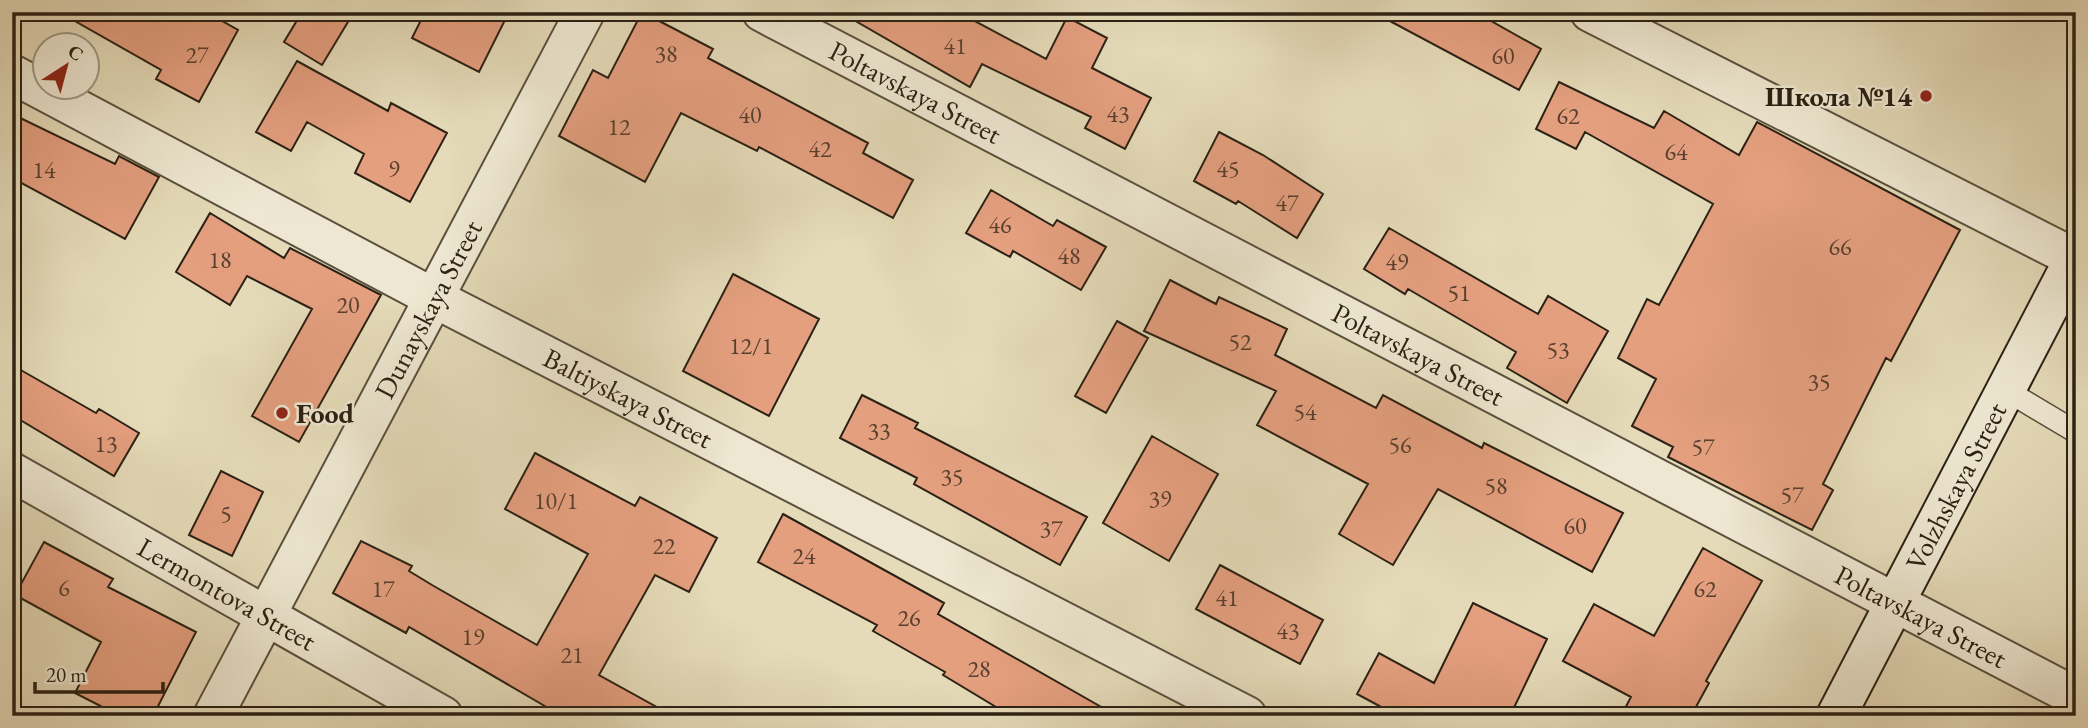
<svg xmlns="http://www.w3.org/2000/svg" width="2088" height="728" font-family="'EB Garamond',serif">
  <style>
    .building { fill: #e49f7f; stroke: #2b2114; stroke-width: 2 }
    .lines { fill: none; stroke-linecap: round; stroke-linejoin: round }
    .lane-casing { stroke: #5a503d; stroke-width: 24 }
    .street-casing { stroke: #5a503d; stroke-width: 42 }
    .secondary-casing { stroke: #2b2114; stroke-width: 42 }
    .lane { stroke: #eee8d2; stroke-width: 21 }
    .street { stroke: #eee8d2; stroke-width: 38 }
    .secondary { stroke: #eee8d2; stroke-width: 38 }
    .poi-dot { fill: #8f2418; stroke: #eee8d2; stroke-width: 2.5 }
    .labels { text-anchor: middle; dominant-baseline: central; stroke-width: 5; stroke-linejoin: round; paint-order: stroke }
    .number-label { font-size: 24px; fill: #59402f }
    .street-label { font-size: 28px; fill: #2b2114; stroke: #eee8d2 }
    .poi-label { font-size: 28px; font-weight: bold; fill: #2b2114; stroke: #eee8d2; text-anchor: end }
  </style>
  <rect width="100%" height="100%" fill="#e5dbb9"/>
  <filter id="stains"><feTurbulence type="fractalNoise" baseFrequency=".00286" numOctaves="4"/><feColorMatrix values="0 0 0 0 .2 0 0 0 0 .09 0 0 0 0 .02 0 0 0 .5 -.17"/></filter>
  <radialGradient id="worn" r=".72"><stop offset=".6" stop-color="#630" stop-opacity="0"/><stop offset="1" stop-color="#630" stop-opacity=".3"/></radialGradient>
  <path class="building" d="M59 12H206L238 30 199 102 156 79 161 70Z
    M302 12H354L322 65 284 42Z
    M425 12H509L479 72 412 38Z
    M642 12 713 49 708 58 868 143 863 153 913 180 893 218 759 147 757 151 681 113 645 182 559 136 593 70 608 78Z
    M840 12H958L1046 59 1067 17 1107 38 1092 68 1151 98 1125 149 1085 128 1091 117 982 64 970 87Z
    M1373 12H1475L1541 49 1519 90Z
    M297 61 388 111 391 103 447 133 410 202 355 173 364 154 307 122 291 151 256 132Z
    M1559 82 1654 128 1664 111 1739 155 1757 122 1960 230 1891 361 1886 358 1823 484 1833 490 1812 530 1668 457 1673 447 1632 426 1656 379 1618 358 1647 299 1659 305 1713 204 1585 132 1576 149 1536 129Z
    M12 114 115 164 119 156 159 177 125 239 12 178Z
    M1219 132 1263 155 1323 194 1297 238 1238 201 1236 204 1194 181Z
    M991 190 1053 226 1057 220 1106 247 1081 290 1013 251 1010 257 966 233Z
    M210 213 284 258 290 248 381 295 299 442 252 416 312 309 247 276 230 305 176 272Z
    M1389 228 1538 314 1548 296 1608 331 1567 403 1507 368 1516 352 1408 289 1405 294 1364 269Z
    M733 274 819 319 769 416 683 371Z
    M1170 280 1216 304 1219 297 1287 329 1275 355 1376 408 1383 395 1482 448 1484 443 1623 513 1592 572 1438 489 1393 565 1339 534 1368 484 1257 425 1276 391 1144 331Z
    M1117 321 1148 338 1106 413 1075 396Z
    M12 365 96 413 99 409 139 433 114 476 12 415Z
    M862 395 918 423 915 428 1087 517 1060 565 914 484 917 478 840 438Z
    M1152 436 1218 474 1169 561 1103 523Z
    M535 453 635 506 640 497 717 538 689 592 655 575 599 675 673 716H562L409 627 406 633 333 593 361 541 412 566 409 571 432 585 537 645 588 554 505 509Z
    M221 471 263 492 232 556 189 535Z
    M783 514 944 603 938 614 1117 716H1011L943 675 945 672 873 631 877 625 758 562Z
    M44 542 113 579 108 587 196 632 153 716H120L75 693 101 642 15 595Z
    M1703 548 1762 581 1706 681 1709 683 1691 716H1621L1631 697 1563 661 1594 604 1654 636Z
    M1220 565 1323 620 1300 664 1196 609Z
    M1473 603 1547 639 1510 716H1398L1357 694 1379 653 1434 683Z"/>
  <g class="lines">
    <defs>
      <path id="lane" d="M2004 389 2076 432"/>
      <g id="street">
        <path id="s1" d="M762 12 2076 697"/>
        <path d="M1590 12 2076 259"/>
        <path id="s2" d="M12 74 434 298 1247 716"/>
        <path id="s3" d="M12 472 443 716"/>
        <path id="s4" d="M213 716 585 12"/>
      </g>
      <g id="secondary">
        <path id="s5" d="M1836 716 2076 255"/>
      </g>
    </defs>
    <use href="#lane" class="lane-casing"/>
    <use href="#street" class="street-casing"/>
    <use href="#secondary" class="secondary-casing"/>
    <use href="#lane" class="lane"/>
    <use href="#street" class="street"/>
    <use href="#secondary" class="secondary"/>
  </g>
  <g class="poi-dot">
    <circle cx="1926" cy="96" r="7"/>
    <circle cx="282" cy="413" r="7"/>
  </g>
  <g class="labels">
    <g class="number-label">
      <text x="955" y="45">41</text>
      <text x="666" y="53">38</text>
      <text x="197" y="54">27</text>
      <text x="1503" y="55">60</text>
      <text x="1118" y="113">43</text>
      <text x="750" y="114">40</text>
      <text x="1568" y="115">62</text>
      <text x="619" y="126">12</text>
      <text x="820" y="148">42</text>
      <text x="1676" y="151">64</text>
      <text x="394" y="168">9</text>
      <text x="1228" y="168">45</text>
      <text x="44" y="169">14</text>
      <text x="1287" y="202">47</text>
      <text x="1000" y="224">46</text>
      <text x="1840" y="246">66</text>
      <text x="1069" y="255">48</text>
      <text x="220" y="259">18</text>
      <text x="1397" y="261">49</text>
      <text x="1459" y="292">51</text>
      <text x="348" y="304">20</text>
      <text x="1240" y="341">52</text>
      <text x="751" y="345">12/1</text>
      <text x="1558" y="349">53</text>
      <text x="1819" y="381">35</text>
      <text x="1305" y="411">54</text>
      <text x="879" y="430">33</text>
      <text x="106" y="443">13</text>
      <text x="1400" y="444">56</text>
      <text x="1703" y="446">57</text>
      <text x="952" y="476">35</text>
      <text x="1496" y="485">58</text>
      <text x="1792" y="494">57</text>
      <text x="1160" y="498">39</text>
      <text x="556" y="500">10/1</text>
      <text x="226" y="513">5</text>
      <text x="1575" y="525">60</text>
      <text x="1051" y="528">37</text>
      <text x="664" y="545">22</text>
      <text x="804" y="555">24</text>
      <text x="64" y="587">6</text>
      <text x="383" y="588">17</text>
      <text x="1705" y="588">62</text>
      <text x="1227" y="597">41</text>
      <text x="909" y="617">26</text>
      <text x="1288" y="630">43</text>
      <text x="473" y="636">19</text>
      <text x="572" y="654">21</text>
      <text x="979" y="668">28</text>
    </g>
    <g class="street-label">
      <text stroke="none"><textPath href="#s1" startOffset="173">Poltavskaya Street</textPath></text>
      <text stroke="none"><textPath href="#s4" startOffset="460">Dunayskaya Street</textPath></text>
      <text stroke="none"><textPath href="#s1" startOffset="740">Poltavskaya Street</textPath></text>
      <text stroke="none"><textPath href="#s2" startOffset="696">Baltiyskaya Street</textPath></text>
      <text stroke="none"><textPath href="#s5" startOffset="259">Volzhskaya Street</textPath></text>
      <text stroke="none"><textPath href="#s3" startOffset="247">Lermontova Street</textPath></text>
      <text stroke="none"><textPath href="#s1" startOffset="1307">Poltavskaya Street</textPath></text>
    </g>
    <g class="poi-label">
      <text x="1912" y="96">Школа №14</text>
      <text x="296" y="413" text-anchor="start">Food</text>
    </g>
  </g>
  <rect width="2088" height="728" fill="none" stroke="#e5dbb9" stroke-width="42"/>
  <rect x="14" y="14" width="2060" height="700" fill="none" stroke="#2b2114" stroke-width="3.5"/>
  <rect x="21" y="21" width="2046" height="686" fill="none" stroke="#2b2114" stroke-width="2"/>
  <g transform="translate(66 66) rotate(36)"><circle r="33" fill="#eee8d2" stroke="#a09886" stroke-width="2"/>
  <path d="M0-5L12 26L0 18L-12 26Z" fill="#8f2418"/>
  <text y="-10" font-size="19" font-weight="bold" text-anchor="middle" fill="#2b2114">С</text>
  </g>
  <path d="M35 682v10h128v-10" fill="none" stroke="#2b2114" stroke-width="3.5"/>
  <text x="46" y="682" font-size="21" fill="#2b2114" stroke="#eee8d2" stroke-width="5" paint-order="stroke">20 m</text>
  <rect width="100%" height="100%" filter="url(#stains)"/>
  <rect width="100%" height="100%" fill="url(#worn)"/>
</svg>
